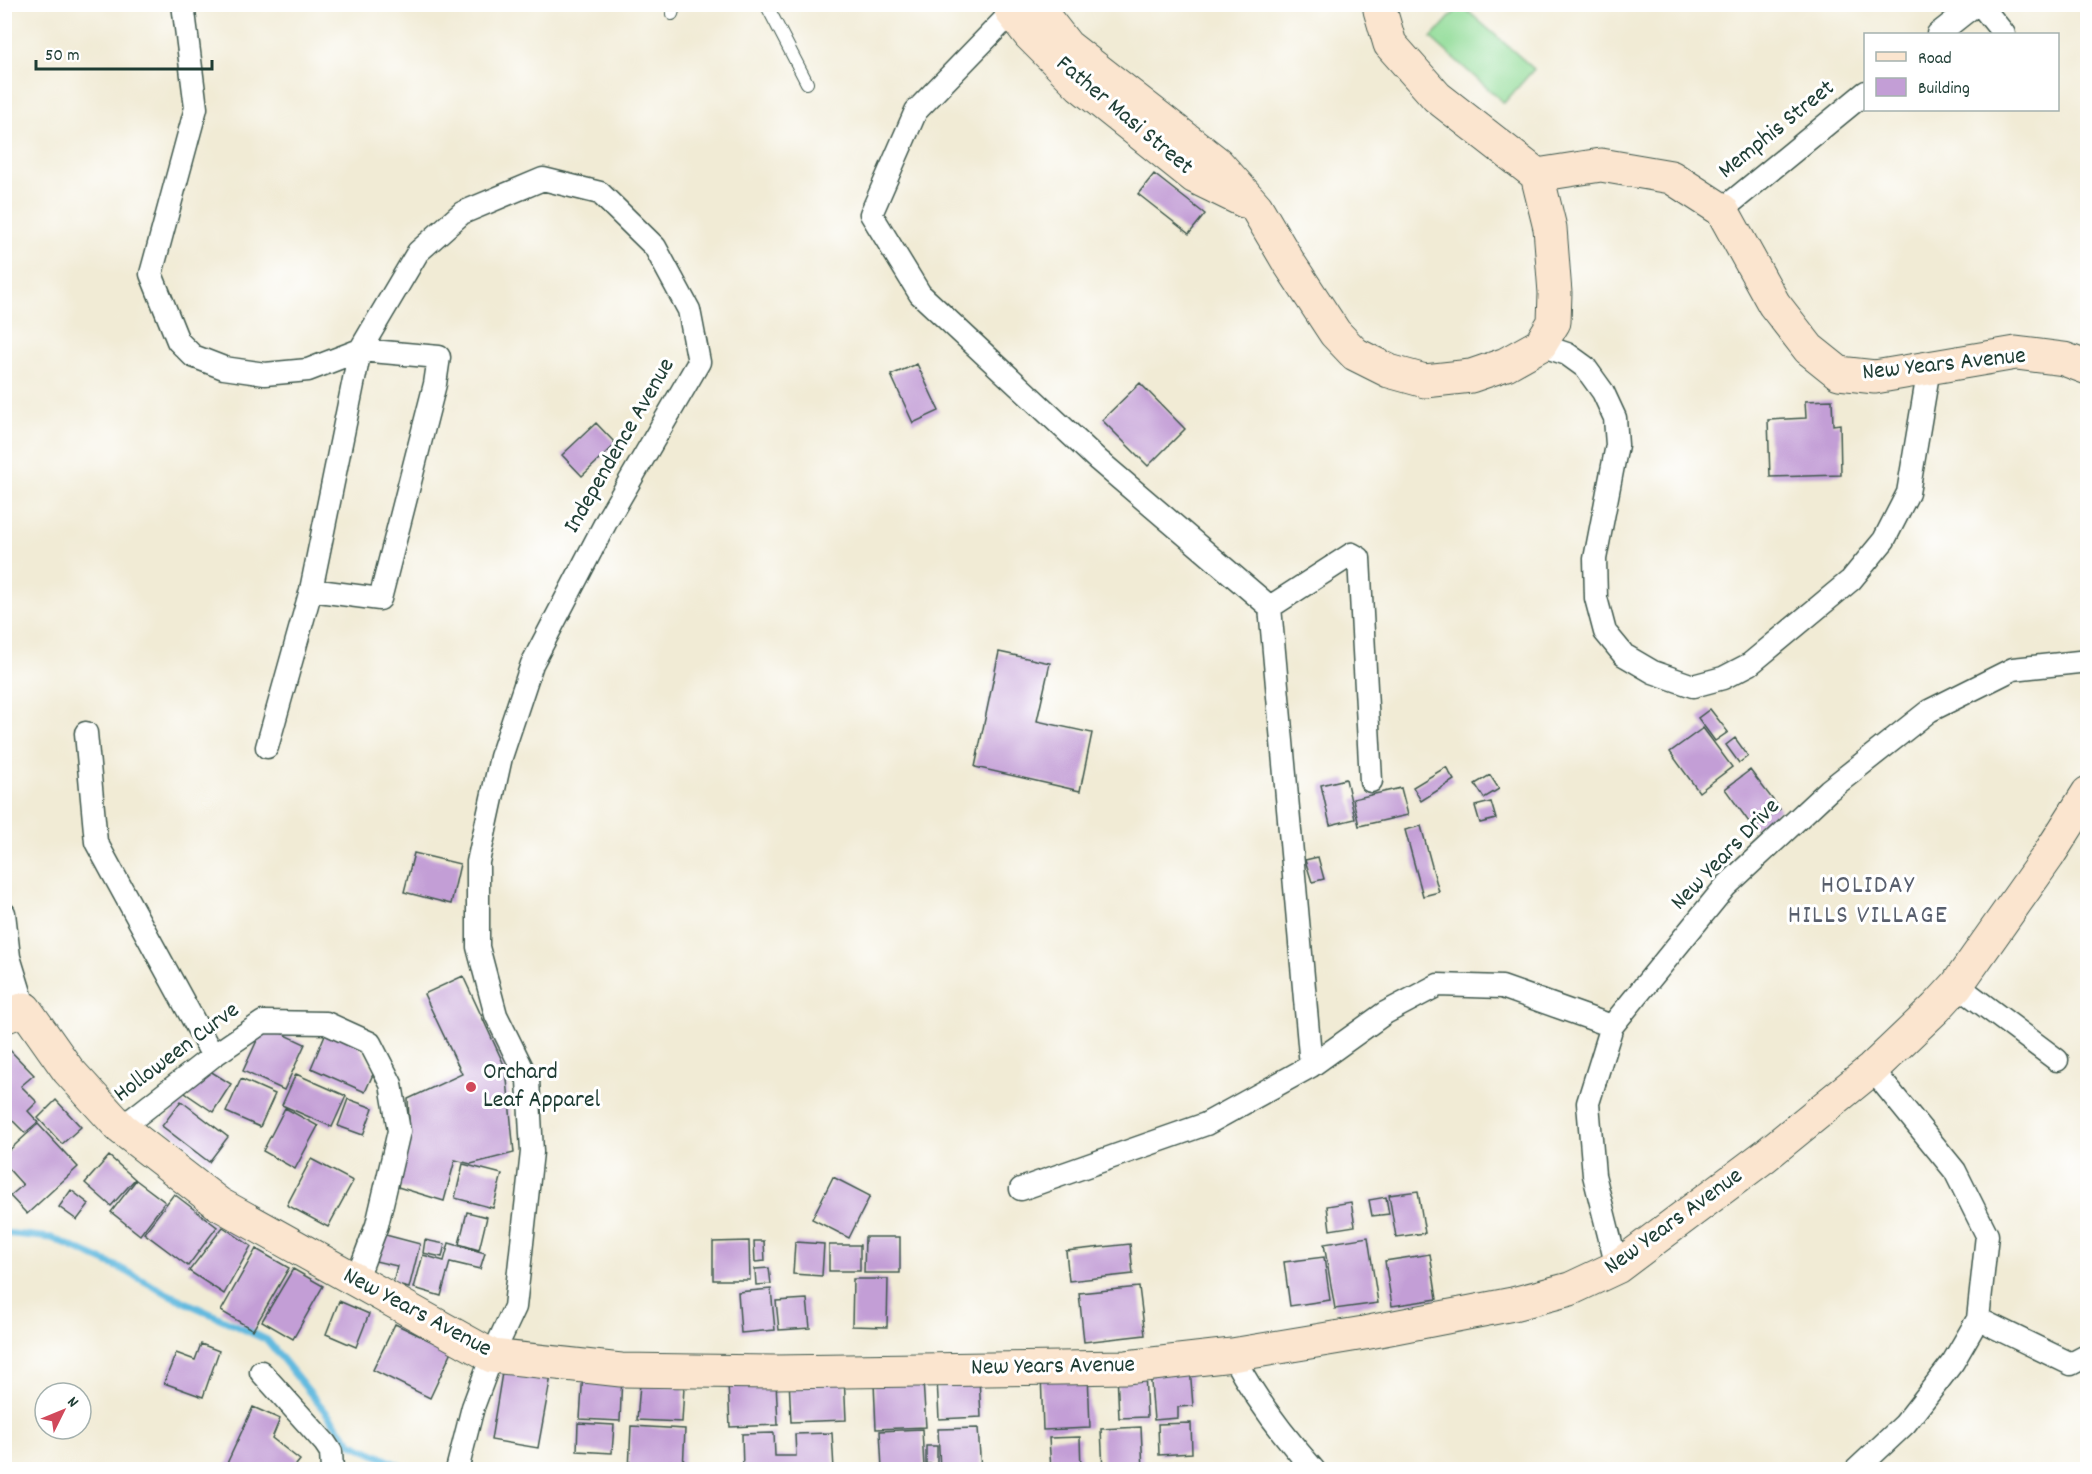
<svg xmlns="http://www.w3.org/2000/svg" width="2092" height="1474" font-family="Dekko,sans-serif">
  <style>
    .green { fill: #92dc98; stroke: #588c66; stroke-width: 1.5 }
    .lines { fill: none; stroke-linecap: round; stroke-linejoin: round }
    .stream { stroke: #62badf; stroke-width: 7 }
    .building { fill: #c39ed6 }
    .lane-casing { stroke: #3e574c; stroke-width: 14 }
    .street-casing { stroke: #3e574c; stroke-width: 25 }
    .secondary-casing { stroke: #3e574c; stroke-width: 35 }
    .lane { stroke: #fff; stroke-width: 12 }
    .street { stroke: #fff; stroke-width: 22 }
    .secondary { stroke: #fbe5cf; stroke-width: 33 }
    .poi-dot { fill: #d1495b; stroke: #fff; stroke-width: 2 }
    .labels { text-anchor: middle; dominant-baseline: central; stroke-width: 6; stroke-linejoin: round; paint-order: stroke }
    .street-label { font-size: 24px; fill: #1f3d34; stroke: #fff }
    .poi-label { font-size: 24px; fill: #1f3d34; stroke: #fff; text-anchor: start }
    .neighbourhood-label { font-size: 26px; letter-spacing: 1.5px; fill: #585f6d; stroke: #fff }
  </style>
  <rect width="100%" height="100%" fill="#fff"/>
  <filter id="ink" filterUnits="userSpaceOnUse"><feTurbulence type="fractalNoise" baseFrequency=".0167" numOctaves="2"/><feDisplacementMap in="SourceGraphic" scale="12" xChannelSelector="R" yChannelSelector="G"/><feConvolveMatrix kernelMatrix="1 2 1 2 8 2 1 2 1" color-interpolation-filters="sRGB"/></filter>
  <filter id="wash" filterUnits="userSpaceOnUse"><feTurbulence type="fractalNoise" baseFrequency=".008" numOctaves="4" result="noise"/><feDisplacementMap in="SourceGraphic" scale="24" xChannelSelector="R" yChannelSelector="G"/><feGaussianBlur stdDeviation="1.35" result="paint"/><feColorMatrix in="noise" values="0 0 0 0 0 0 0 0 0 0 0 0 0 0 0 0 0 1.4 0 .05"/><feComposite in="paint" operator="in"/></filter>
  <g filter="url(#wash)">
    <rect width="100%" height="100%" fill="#f1ebd5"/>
    <path class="green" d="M1461 5 1534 69 1504 103 1431 38Z"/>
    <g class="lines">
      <path class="stream" d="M4 1233 52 1238 120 1268 168 1294 267 1340 351 1443 408 1470"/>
    </g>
    <g id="blocks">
      <path class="building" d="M1154 174 1205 214 1189 234 1138 194Z
        M917 364 939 411 913 423 891 375Z
        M1140 383 1185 429 1148 466 1102 420Z
        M1832 400 1833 425 1840 424 1841 475 1770 477 1768 420 1806 418 1805 401Z
        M596 423 616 444 582 476 562 455Z
        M999 652 1050 663 1037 721 1092 733 1080 791 975 767Z
        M1710 709 1728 732 1715 741 1698 718Z
        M1703 728 1732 767 1699 792 1670 752Z
        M1735 738 1748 756 1739 763 1726 745Z
        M1446 767 1454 780 1421 801 1413 787Z
        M1750 770 1780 809 1754 829 1725 789Z
        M1490 775 1499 789 1484 798 1475 784Z
        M1346 779 1355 819 1330 825 1321 785Z
        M1401 788 1408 815 1359 826 1353 799Z
        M1491 802 1496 819 1480 823 1475 806Z
        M1421 826 1439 892 1423 896 1405 830Z
        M414 853 460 864 451 904 404 892Z
        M1318 857 1324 879 1312 882 1305 860Z
        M463 976 506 1069 514 1153 471 1164 455 1160 444 1201 388 1184 407 1139 409 1120 408 1099 462 1074 424 994Z
        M264 1025 305 1044 284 1090 243 1071Z
        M329 1025 352 1035 374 1072 365 1092 311 1068Z
        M4 1044 34 1075 21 1086 37 1102 28 1111 38 1122 25 1133 11 1119 4 1125Z
        M202 1066 231 1084 213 1112 185 1093Z
        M296 1074 346 1096 332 1127 282 1105Z
        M241 1079 275 1094 260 1127 226 1112Z
        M348 1099 373 1108 363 1135 338 1126Z
        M56 1100 81 1127 62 1144 38 1118Z
        M181 1101 228 1137 209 1162 162 1126Z
        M285 1108 318 1126 295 1169 263 1151Z
        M38 1124 78 1167 27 1214 10 1196 23 1185 4 1164V1155Z
        M109 1156 135 1179 111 1206 85 1183Z
        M311 1159 353 1181 328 1227 287 1205Z
        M463 1164 502 1174 493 1208 455 1198Z
        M833 1177 870 1196 849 1238 812 1219Z
        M136 1180 165 1202 140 1235 111 1212Z
        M71 1190 89 1204 77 1220 59 1207Z
        M1418 1191 1425 1233 1396 1237 1389 1195Z
        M174 1194 217 1227 188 1266 144 1233Z
        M1386 1197 1389 1214 1372 1216 1369 1200Z
        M1351 1202 1355 1226 1330 1230 1327 1206Z
        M467 1212 487 1217 479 1250 459 1244Z
        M223 1227 251 1246 224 1294 189 1271Z
        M378 1233 420 1244 409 1288 393 1284 397 1266 371 1260Z
        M865 1237H900V1273H864Z
        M1368 1237 1378 1303 1335 1309 1324 1244Z
        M425 1240 445 1244 442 1257 423 1253Z
        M749 1241 750 1280H713V1242Z
        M754 1241H764L765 1261 755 1262Z
        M795 1242 824 1244 822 1276 793 1274Z
        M449 1243 485 1253 480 1269 450 1262 441 1296 414 1288 423 1255 444 1261Z
        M1130 1244 1133 1274 1069 1281 1066 1251Z
        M829 1245H860V1271H829Z
        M256 1249 289 1268 253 1330 221 1311Z
        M1430 1254 1437 1299 1392 1306 1385 1261Z
        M1324 1257 1330 1300 1290 1306 1284 1262Z
        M769 1268 771 1284 756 1285 755 1269Z
        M293 1269 323 1286 293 1339 262 1321Z
        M853 1279H888L887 1327 852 1326Z
        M1139 1287 1145 1335 1084 1342 1079 1293Z
        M771 1289 775 1330 741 1333 738 1292Z
        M807 1299 810 1328 779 1330 776 1301Z
        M339 1301 369 1314 356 1347 326 1334Z
        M395 1324 452 1351 430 1398 373 1370Z
        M201 1344 219 1351 203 1397 164 1383 176 1353 195 1360Z
        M503 1367 551 1376 538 1448 491 1440Z
        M1190 1367 1193 1406 1178 1407V1418L1154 1420 1150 1370Z
        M1145 1371 1147 1417 1119 1418 1117 1372Z
        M583 1372 622 1375 620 1421 580 1419Z
        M1088 1372 1090 1428 1043 1430 1041 1373Z
        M844 1375 846 1420 791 1422 789 1378Z
        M979 1377 981 1417 939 1419 937 1379Z
        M776 1381 778 1425 730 1427 728 1383Z
        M923 1381 926 1427 876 1429 874 1383Z
        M640 1384 684 1387 682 1422 637 1420Z
        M253 1407 280 1419 272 1438 300 1460 292 1470H224Z
        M578 1423 614 1425 612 1453 577 1451Z
        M1191 1423 1192 1453 1159 1455 1158 1424Z
        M631 1426 685 1429 683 1470H629Z
        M1141 1427 1143 1470H1103L1101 1429Z
        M978 1428 981 1469 940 1470 938 1429Z
        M922 1429 924 1468 882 1469 880 1431Z
        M774 1433 775 1456H796L795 1434 832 1433 834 1470H743L742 1434Z
        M1080 1437 1081 1470H1051L1049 1438Z
        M926 1446H937V1464H926Z"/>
    </g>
  </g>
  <g filter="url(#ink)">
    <use href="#blocks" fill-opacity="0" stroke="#3e574c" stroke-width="1.5"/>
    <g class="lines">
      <defs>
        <path id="lane" d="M766 4 807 83
          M672 14 675 4"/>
        <path id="street" d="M183 4 196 108 151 274 178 341 193 356 224 368 265 374 308 370 360 350 418 252 462 213 543 179 600 193 655 247 689 310 699 362 607 520 532 664 501 757 478 862V947L496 1015 528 1080 532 1152 515 1307 492 1356 473 1407 457 1470
          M1980 4 2004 34
          M1025 6 1012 12 916 111 871 214 920 294 1098 460 1270 607 1311 1066
          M1938 34 1976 4
          M1722 210 1866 92
          M1540 345 1567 354 1585 367 1603 392 1615 418 1617 445 1595 559 1596 598 1605 632 1624 655 1653 672 1693 686 1723 678 1750 664 1851 580 1884 540 1908 493 1929 368
          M1270 607 1352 554 1359 558 1371 781
          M86 733 96 842 213 1056
          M267 747 311 590 360 350 439 357 435 384 380 599 311 590
          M4 913 9 957 25 1009
          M1957 985 2057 1060
          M121 1128 213 1056 263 1022 326 1023 370 1043 391 1084 399 1131 377 1225 356 1281
          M1021 1189 1206 1124 1311 1066 1385 1013 1438 985 1502 987 1612 1026
          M1617 1267 1594 1175 1588 1103 1612 1026 1725 887 1829 790 1929 711 2013 669 2088 661
          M1978 1319 2071 1364 2088 1355
          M1232 1355C1254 1397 1282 1434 1314 1470
          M261 1372 325 1443 331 1452 332 1470
          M1856 1470 1905 1424 1953 1362 1978 1319 1987 1235 1955 1171 1872 1069"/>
        <path id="secondary" d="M1009 4 1012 12 1030 35 1080 85 1195 177 1244 201
          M1034 4 1067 46 1217 163 1256 207 1289 263 1335 333 1355 354 1389 371 1425 381 1471 376 1506 364 1540 345 1554 322 1555 293 1550 228 1537 175 1437 97 1390 44 1380 10 1381 4
          M1537 175 1601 165 1671 177 1722 210 1774 304 1809 349 1839 373 1875 377 2016 353 2064 359 2088 368
          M4 1017 25 1009 68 1070 121 1128 219 1204 492 1356 621 1370 776 1372 1126 1367 1232 1355 1364 1333 1513 1304 1570 1289 1617 1267 1765 1156 1872 1069 1936 1008 1957 985 2048 856 2088 793"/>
      </defs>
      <use href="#lane" class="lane-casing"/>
      <use href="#street" class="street-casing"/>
      <use href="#secondary" class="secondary-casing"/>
      <use href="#lane" class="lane"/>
      <use href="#street" class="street"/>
      <use href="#secondary" class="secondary"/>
    </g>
  </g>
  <circle class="poi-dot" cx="471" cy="1087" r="6"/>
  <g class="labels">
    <g class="street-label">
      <text transform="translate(1124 116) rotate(40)">Father Masi Street</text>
      <text transform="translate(1777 130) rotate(-39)">Memphis Street</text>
      <text transform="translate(1944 365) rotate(-6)">New Years Avenue</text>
      <text transform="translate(620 446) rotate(-60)">Independence Avenue</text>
      <text transform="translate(1726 855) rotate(-46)">New Years Drive</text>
      <text transform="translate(177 1053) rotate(-37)">Holloween Curve</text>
      <text transform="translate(1674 1222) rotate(-36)">New Years Avenue</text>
      <text transform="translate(417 1313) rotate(28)">New Years Avenue</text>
      <text transform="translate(1053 1367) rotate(-1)">New Years Avenue</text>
    </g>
    <g class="poi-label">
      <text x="483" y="1073">Orchard<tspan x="483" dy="28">Leaf Apparel</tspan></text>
    </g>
    <g class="neighbourhood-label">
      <text x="1868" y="886">HOLIDAY<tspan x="1868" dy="30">HILLS VILLAGE</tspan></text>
    </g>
  </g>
  <rect width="2092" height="1474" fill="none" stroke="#fff" stroke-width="24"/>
  <rect x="1864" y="33" width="195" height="78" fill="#ffffff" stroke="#a5b1ae" stroke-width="1.5"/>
  <rect x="1876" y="52" width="30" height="9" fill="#fbe5cf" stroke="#a5b1ae" stroke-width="1.5"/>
  <text x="1918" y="63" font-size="18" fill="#1f3d34">Road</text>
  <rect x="1876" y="78" width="30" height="18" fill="#c39ed6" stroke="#a5b1ae" stroke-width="1.5"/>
  <text x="1918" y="93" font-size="18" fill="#1f3d34">Building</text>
  <g transform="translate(63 1411) rotate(47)"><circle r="28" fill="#ffffff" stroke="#a5b1ae" stroke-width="1.5"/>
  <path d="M0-4.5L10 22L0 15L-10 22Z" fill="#d1495b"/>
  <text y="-9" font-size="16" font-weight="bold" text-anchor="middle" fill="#1f3d34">N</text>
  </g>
  <path d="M36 60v9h176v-9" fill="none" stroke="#1f3d34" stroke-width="3"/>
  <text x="45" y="60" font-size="18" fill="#1f3d34" stroke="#ffffff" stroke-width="4.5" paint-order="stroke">50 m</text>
</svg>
